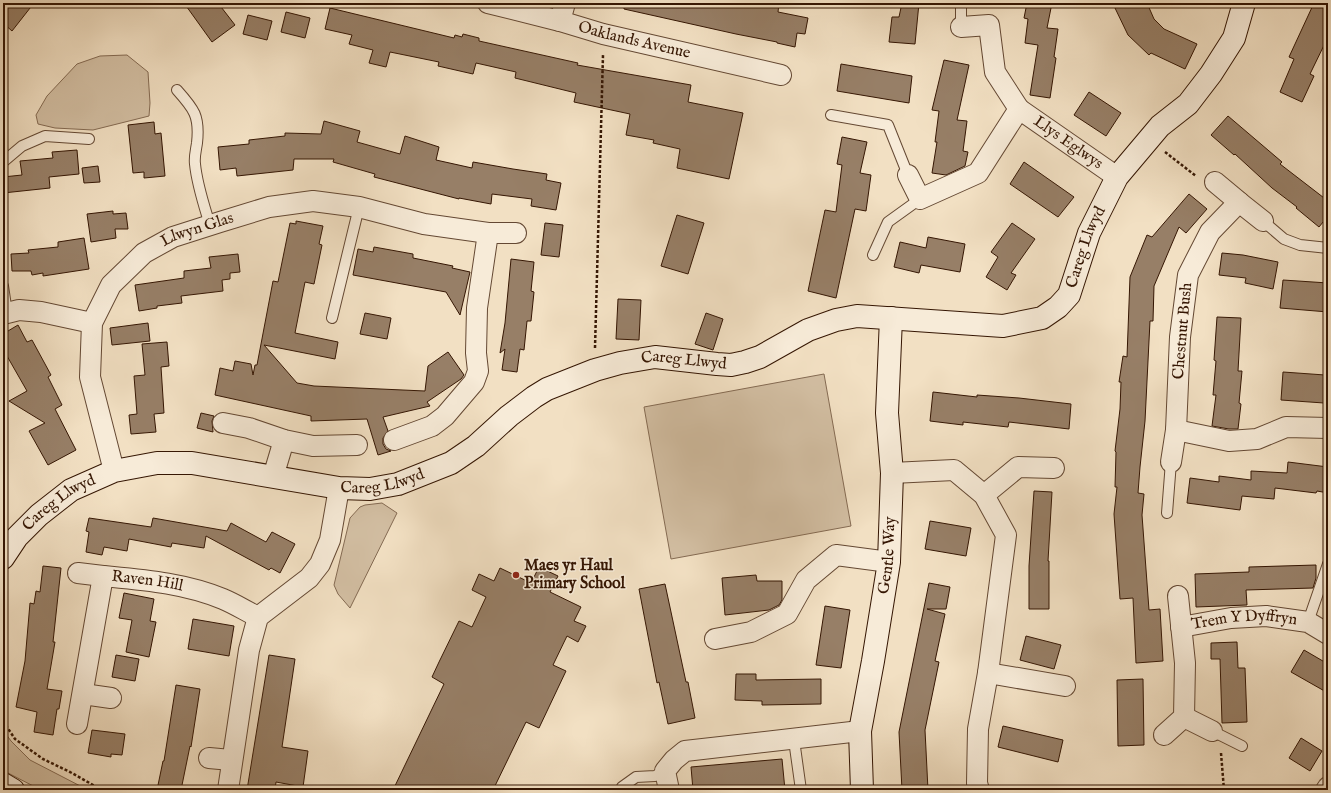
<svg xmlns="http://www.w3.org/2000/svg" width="1331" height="793" font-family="'IM FELL English',serif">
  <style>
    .green { fill: #d2bea2; stroke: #846a52 }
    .building { fill: #977f67; stroke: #351603 }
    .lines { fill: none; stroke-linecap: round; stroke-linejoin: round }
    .lane-casing { stroke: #644833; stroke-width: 12 }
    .street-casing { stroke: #644833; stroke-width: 22 }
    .secondary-casing { stroke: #351603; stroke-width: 24 }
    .path { stroke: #351603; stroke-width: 2.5; stroke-dasharray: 3 2; stroke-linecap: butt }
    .lane { stroke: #f7ebd8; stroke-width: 10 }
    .street { stroke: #f7ebd8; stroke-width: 20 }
    .secondary { stroke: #f7ebd8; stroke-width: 22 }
    .poi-dot { fill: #8f2418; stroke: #f7ebd8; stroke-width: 1.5 }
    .labels { text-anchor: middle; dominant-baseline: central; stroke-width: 3; stroke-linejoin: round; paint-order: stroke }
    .street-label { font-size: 16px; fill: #351603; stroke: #f7ebd8 }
    .poi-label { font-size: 16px; font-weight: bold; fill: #351603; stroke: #f7ebd8; text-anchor: start }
  </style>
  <rect width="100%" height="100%" fill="#f2e0c3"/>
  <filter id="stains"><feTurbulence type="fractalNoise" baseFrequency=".005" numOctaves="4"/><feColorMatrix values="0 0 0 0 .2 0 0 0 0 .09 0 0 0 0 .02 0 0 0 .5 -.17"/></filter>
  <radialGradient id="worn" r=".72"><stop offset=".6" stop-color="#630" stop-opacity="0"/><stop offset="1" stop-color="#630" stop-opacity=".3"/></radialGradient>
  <path class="green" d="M127 55 148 72 150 103 149 116 93 130 55 128 38 124 36 115 47 96 77 64 100 56Z
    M824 374 851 526 671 559 644 407Z
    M382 503 397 513 350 608 338 594 334 585 350 518 360 507 365 505Z
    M3 730 11 741 30 760 88 790H41L8 773 3 767Z"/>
  <path class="building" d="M3 3H34L12 31 3 23Z
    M184 3H218L235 25 212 42Z
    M624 3H737L756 7 757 3H779L778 12 808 18 805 34 797 33 795 47 777 43V42L736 34 624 9Z
    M902 3H919L915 44 889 42 892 17H899Z
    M1027 3H1052L1047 28 1058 29 1054 57 1056 58 1050 98 1030 95 1038 45 1025 43 1028 19 1024 18Z
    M1126 3H1147L1154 19 1164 29 1197 44 1185 69 1151 53 1149 55 1128 35 1115 8Z
    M1314 3H1328V37L1310 74 1314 76 1302 102 1280 92 1294 59 1289 57Z
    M330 8 454 38 455 35 462 37 463 34 479 38V41L578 63 577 65 691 85 688 102 743 113 729 179 677 168 680 149 653 143 654 140 626 135 630 114 574 102 576 93 515 78 516 72 476 63 473 74 438 66 439 62 390 52 386 67 369 63 373 50 349 44 352 35 325 29Z
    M286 12 310 18 305 38 281 32Z
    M248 15 272 21 267 40 243 34Z
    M944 60 969 65 957 120 967 121 963 151 968 152 965 166 946 175 932 173 937 142H935L939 111 932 110Z
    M841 64 912 76 909 103 837 91Z
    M1089 92 1121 113 1106 136 1074 115Z
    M1228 116 1282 162 1280 164 1328 201V216L1319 227 1296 208 1297 207 1272 188 1235 154 1234 155 1211 135Z
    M324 121 360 131 357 142 400 154 405 136 439 147 436 160 472 168 473 162 513 169 547 174 546 180 561 183 556 210 531 206 532 199 492 194 491 204 459 198V199L374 177 375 174 333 162 334 159H294L293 170 237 176 236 168 220 170 218 147 249 144V140L285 136V133L321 134Z
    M154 122 155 134 161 133 165 176 144 178V172L133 173 128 125Z
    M842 137 867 142 860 173 871 175 866 211 855 209 836 298 808 291 825 210 836 212 842 165 837 164Z
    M77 150 79 174 49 177 50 188 3 193V177L22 175 20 161 53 158 52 152Z
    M1024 162 1074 197 1058 217 1010 184Z
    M98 166 100 182 84 183 82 168Z
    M1189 194 1207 209 1186 233 1179 227 1154 286 1153 321H1150L1145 421 1140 467 1138 493 1144 494 1142 515 1149 610 1160 609 1163 661 1136 663 1133 598 1120 599 1114 514 1117 487H1115L1116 452 1115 451 1120 409 1121 382H1119L1123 356 1127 357 1130 277 1147 235 1152 237Z
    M113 211V214L126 213 128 229H115L116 238 91 242 87 214Z
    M677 215 704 223 688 274 661 266Z
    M296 221 323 226 319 244 322 245 314 284 305 282 295 333 338 342 335 359 264 345 297 383 314 386 425 391 428 366 448 352 464 375 461 379 427 402 430 406 383 417 388 431 383 438V444L386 449 391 451 378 455 367 419 311 421V416L215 395 220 368 233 371 235 361 251 364 253 375 255 365H257L273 281 278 282 290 223 296 224Z
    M545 223 563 225 559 257 541 255Z
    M1012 223 1035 239 1011 273 1016 275 1007 290 986 277 998 257 991 252Z
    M928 237 965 244 960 272 921 265 919 273 894 267 900 242 926 248Z
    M84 238 89 269 43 276V273L32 275 31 271H12L11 254 29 253 28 250 58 247V242Z
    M374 247 413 254V258L453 266 452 268 470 272 460 315 446 292 353 275 358 249 373 252Z
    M1222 253 1243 255 1278 262 1273 289 1245 283 1246 278 1219 275Z
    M238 254 240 272 230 273V279L222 280 223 291 181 296 182 303 157 306V308L139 311 135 285 184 278V271L211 268 209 257Z
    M511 259 534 262 531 291 534 292 531 321H527L524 350 520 349 517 372 502 370 505 349 500 353 505 323Z
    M1283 280 1328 283V312L1280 308Z
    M618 299 641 300 639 340 616 339Z
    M365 313 391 318 387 339 360 334Z
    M706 313 723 319 713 350 695 344Z
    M1217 317 1241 318 1238 371H1242L1239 403 1241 404 1238 429H1229L1212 426 1216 395H1213L1216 361 1214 360Z
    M148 323 150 341 112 345 110 328Z
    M18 325 27 342 32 340 51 375 48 377 62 405 55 409 76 450 48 465 29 431 45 423 9 401 27 391 3 349V334Z
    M167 342 169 366 161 367 164 413 154 414 156 432 131 434 129 415 137 414 134 376 145 375 142 344Z
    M1283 372 1325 375 1324 403 1281 400Z
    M933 392 977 397V395L1019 398 1071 404 1069 429 1009 422 1008 427 963 422V425L930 421Z
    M201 413 214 416 212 421 213 432 197 428Z
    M1288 462 1328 467V493L1317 491 1316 493 1275 488 1274 499 1242 496 1240 510 1187 503 1190 478 1219 482V476L1251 480V471L1287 473Z
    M1034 491 1052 492 1048 561H1049V609H1029V566Z
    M89 518 151 527 153 518 227 531 231 523 266 542 272 532 295 544 280 573 271 568 269 570 206 536 204 548 172 543 171 547 129 539 127 551 104 547 102 555 86 552 89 532 86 531Z
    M930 521 971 528 966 556 925 549Z
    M1316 565V578L1313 588 1246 590 1247 605 1196 607 1195 574 1249 572V567Z
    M43 566 61 568 53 642H55L47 689 62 691 59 709H57L53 735 34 732 37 712 16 707 25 661 30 603 34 604 36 591 40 592Z
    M539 567 558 576 550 592 581 607 574 621 586 626 578 642 567 636 553 665 566 671 539 728 526 722 493 790H393L444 684 432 677 439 662 459 621 472 627 486 597 472 590 479 574 494 581 500 568 531 583Z
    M756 575 757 581H782V600L779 605 769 610 725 615 722 578Z
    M929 583 950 587 946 609H927L945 614 935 661 939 662 925 730 928 790H902L899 732Z
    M665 584 686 682H688L695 718 668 724 659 682 657 683 639 589Z
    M124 593 154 599 150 621 156 622 149 657 126 652 132 620 119 618Z
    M825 606 850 610 841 668 816 665Z
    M193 619 234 626 229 656 188 649Z
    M1026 636 1061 645 1054 669 1020 660Z
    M1237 642 1238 668H1245L1247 722 1222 723 1220 659H1211V643Z
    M1304 650 1328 664V693L1291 672Z
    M116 655 139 659 135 681 112 677Z
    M269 655 295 659 282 747 308 751 303 787 276 782 275 790H247Z
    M736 674H756V680L821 679V704L762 705V701L735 700Z
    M1143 679 1144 745 1118 746 1117 680Z
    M176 685 200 689 191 747 190 746 181 790H157L163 761H164Z
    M1003 726 1063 740 1058 762 998 747Z
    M92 730 125 734 122 755 111 754V757L88 753Z
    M1301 738 1322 751 1310 771 1289 758Z
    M782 759 785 790H693L691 767Z"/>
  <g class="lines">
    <defs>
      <path id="lane" d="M961 27V3
        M177 90C194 109 200 116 197 143 196 150 194 157 195 164 197 185 204 205 210 225
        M831 115 888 125 908 175
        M3 162 22 146 45 136 89 139
        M1263 221 1284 239 1300 245 1328 248
        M873 255 888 222 920 199
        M3 286 7 313
        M332 318 359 207
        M1167 513 1171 462
        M1308 622 1328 564
        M1212 731 1242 746
        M794 740 801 790
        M621 790 622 787 636 777 655 776 665 771"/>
      <g id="street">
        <path id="s1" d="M488 3 560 21 603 34 781 75"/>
        <path d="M560 21 565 3"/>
        <path d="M961 27 989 25 995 72 1019 109"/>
        <path id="s2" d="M908 175 920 199 978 173 1019 109 1117 177"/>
        <path d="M1215 182 1239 202"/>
        <path d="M1263 221 1239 202 1210 232 1188 275 1180 337 1176 430 1229 441 1257 439 1286 427 1328 428"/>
        <path d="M3 314 19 310 41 312 92 323"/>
        <path d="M223 423 249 428 284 440 313 446 357 445"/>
        <path d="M394 440 432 426 445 416 474 382 478 371 476 353 477 308 488 233"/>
        <path d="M1171 462 1176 430"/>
        <path id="s3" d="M114 471 90 377 92 323 111 285 144 253 173 237 220 222 269 207 313 201 359 207 424 224 488 233H516"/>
        <path d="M892 473 954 470 984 495 1006 535 988 673 978 729 977 783 979 790"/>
        <path d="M273 477 284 440"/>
        <path d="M984 495 1018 467 1054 468"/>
        <path d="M78 573 103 576"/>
        <path id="s4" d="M1181 627 1231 618 1266 616 1308 622 1328 634"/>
        <path d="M715 639 751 632 787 614 806 580 836 555 889 562"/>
        <path d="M988 673 1065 686"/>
        <path d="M83 694 111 698"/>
        <path d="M1184 717 1212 731"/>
        <path id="s5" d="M77 724 103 576C144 580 184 583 223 599 235 604 246 611 258 617"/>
        <path d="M1164 735 1184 717 1185 663 1178 596"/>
        <path d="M209 758 231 760"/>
        <path d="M228 790 249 650 258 617 309 578 320 564 330 540 339 488"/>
        <path d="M669 790 665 771 674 760 685 751 860 731"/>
        <path d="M1326 790 1328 787"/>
      </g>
      <g id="secondary">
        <path id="s6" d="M3 558 17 537 39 515 71 490 114 471 157 463H192L339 488 370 489 398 484 451 463 476 446 509 416 534 397 547 389 595 370 620 363 655 357 717 364 731 365 745 362 760 357 808 330 836 320 857 316 1003 326 1042 318 1058 307 1069 295 1089 233 1117 177 1160 126 1188 104 1211 74 1234 38 1244 3"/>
        <path d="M3 784 13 790"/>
        <path id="s7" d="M862 790 860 731 873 661 889 562 892 473 887 413 891 318"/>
      </g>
    </defs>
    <use href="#lane" class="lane-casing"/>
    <use href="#street" class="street-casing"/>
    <use href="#secondary" class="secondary-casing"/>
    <path class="path" d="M1165 152 1196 176
      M595 348 603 55
      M3 721 15 739 43 759 70 772 102 790
      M1221 753 1224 790"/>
    <use href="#lane" class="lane"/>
    <use href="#street" class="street"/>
    <use href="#secondary" class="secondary"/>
  </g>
  <circle class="poi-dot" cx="516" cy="575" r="4"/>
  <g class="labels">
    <g class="street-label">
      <text stroke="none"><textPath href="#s1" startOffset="151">Oaklands Avenue</textPath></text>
      <text stroke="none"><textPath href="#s2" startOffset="226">Llys Eglwys</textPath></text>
      <text stroke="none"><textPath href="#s3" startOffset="298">Llwyn Glas</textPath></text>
      <text stroke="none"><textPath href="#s6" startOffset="1208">Careg Llwyd</textPath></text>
      <text transform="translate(1183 331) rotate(-85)">Chestnut Bush</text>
      <text stroke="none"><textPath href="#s6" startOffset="752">Careg Llwyd</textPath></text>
      <text stroke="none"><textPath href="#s6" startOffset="416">Careg Llwyd</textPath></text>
      <text stroke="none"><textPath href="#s6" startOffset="80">Careg Llwyd</textPath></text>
      <text stroke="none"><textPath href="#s7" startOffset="237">Gentle Way</textPath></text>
      <text stroke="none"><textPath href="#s5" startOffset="195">Raven Hill</textPath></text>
      <text stroke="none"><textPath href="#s4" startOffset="64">Trem Y Dyffryn</textPath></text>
    </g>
    <g class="poi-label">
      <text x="524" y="566">Maes yr Haul<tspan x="524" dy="18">Primary School</tspan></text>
    </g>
  </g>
  <rect width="1331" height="793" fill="none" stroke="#f2e0c3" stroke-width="16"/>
  <rect x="4" y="4" width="1323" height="785" fill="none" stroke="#351603" stroke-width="2"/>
  <rect x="8" y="8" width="1315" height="777" fill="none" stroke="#351603"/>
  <rect width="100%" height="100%" filter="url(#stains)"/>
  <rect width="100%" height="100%" fill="url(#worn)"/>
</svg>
